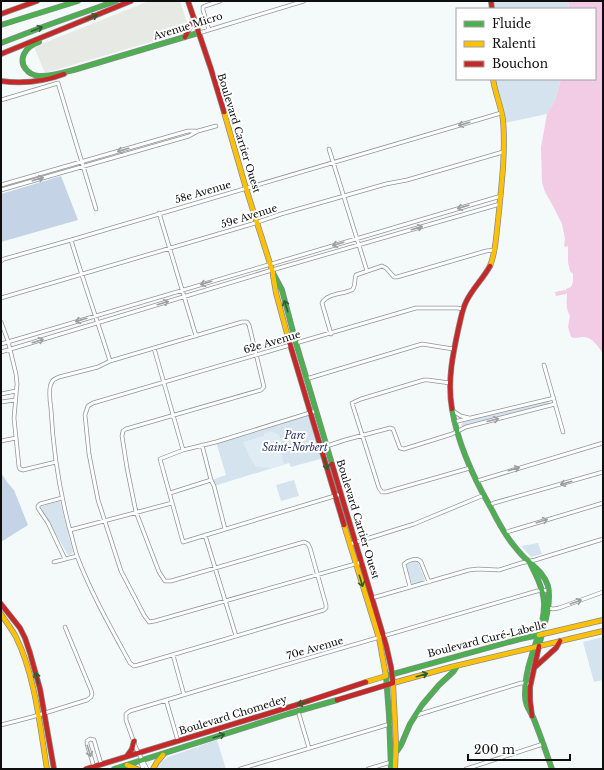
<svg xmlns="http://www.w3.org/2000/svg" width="604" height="770" font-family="'Libre Baskerville',serif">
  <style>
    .industrial { fill: #e7e9e4 }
    .green { fill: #d5e3ef }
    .forest { fill: #c4d4e6 }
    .pitch { fill: #dfecf3 }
    .water { fill: #f2cce4 }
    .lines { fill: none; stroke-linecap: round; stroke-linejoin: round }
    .street-casing { stroke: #929494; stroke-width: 4.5 }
    .fast-casing { stroke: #888b8b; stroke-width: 6 }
    .slow-casing { stroke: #888b8b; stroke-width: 6 }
    .jam-casing { stroke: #888b8b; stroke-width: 6 }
    .street { stroke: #fdfefe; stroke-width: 3 }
    .fast { stroke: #4caf50; stroke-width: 4.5 }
    .slow { stroke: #ffc107; stroke-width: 4.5 }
    .jam { stroke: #c62828; stroke-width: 4.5 }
    .oneway { stroke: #2d5e2f }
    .oneway2 { stroke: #9d9e9e }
    .labels { text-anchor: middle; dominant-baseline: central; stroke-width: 4; stroke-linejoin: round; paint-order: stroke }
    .street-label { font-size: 10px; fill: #0e0e0e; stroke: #fff }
    .park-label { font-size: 10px; font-style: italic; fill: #232e61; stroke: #fff }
  </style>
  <rect width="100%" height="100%" fill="#f4fafa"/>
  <path class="industrial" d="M149 1H180L187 23 186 29 181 33 45 73 34 47Z"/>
  <path class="green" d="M493 1H568L569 9H493Z
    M493 79H561L555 100 547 114 504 123Z
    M546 401 549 402V405H547L464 426H462L461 425 463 422Z
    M310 413 324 458 291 467 289 463 214 486 211 480 226 475 216 442Z
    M294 480 299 496 281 501 276 485Z
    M60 501 73 552 70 555H68L40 507Z
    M538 543 542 554 531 557 521 546Z
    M415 561 418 562 425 580 424 582 413 585 412 584 406 566 408 563Z
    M603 637V680L594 682 583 642Z
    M217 740 226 769 222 768 219 769H155L159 763 168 757 197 747V748L199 747V746Z"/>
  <path class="forest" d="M61 176 78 220 1 242V194Z
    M1 473 7 482 14 490 28 525 1 542Z"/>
  <path class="pitch" d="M271 431 279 435 282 443 279 444 284 465 273 468 256 467 249 456 243 442 264 436V433Z"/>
  <path class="water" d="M568 1H603V354C599 347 592 337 584 337 579 337 576 339 571 337L568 327 570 316C565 307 567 302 567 293L566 294 556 296 555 292 565 290 566 291V289L571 287 573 282V274L570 271 568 262V246L566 247 564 246 565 239 562 224 553 206 545 192 542 183 541 147 547 114 555 100 561 79H595V9H569Z"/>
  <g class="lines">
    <defs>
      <path id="street" d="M209 30 203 10V7L205 6 220 1
        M199 33 304 1
        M1 100 58 83 96 209
        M329 149 367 271
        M1 185 188 131H196
        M1 190 189 136 198 131 216 126
        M159 213 196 336
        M71 240C83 280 97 320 110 361
        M1 261 4 259 71 240 501 113
        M1 298 252 224 281 214 386 184 407 180 503 152
        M1 322 8 341 16 374 17 384 14 418 19 467 20 469 23 470 56 462
        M242 322H247L249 325 264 387 261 390 126 429 123 431 122 436 127 468 136 512 159 572 165 581H171L304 542 308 544 310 548 326 605V608L324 610 138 665 134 666 130 663C111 628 91 593 77 556 74 547 72 536 69 527 59 488 53 449 51 409 50 402 48 387 52 382 53 379 57 378 59 377L98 367 110 361Z
        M331 334 322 303C326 295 338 294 346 292 348 291 350 291 352 290 356 287 354 279 356 275L382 266 386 268 394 277H397L486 251 494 250
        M296 343 416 308H457L463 309
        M1 344 501 196
        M290 345 93 403 88 406 85 415 89 454 98 500 121 571 144 615 149 622 155 621 362 562
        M154 348 183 450
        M1 352 272 270 500 204
        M544 365 563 432
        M306 379 422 344 453 349
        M450 383 428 380H424L361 399 352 403 379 488 382 492H386L470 468
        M1 394 16 391
        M1 402 15 400
        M316 411 216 442 183 450 160 459 183 542 341 494
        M453 411 461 416 469 418
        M454 422 554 398
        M1 441 16 438
        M202 445 211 480 214 486 225 529
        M321 448 345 440 390 428 393 429 400 448 404 449 452 434 466 427 555 404
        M477 481 603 443
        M170 493 211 480
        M62 498 40 504 38 506V508L48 523 65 559
        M490 505 494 503 603 472
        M70 530 172 503
        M505 533 510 531 603 503
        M205 535 236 636
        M350 544 414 524 484 495
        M54 562 77 556
        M410 587 404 564C408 560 417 557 421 562L429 582
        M372 598 469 570 478 569 499 570 521 563 535 560 603 539
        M548 608 553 609 559 608 603 592
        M173 655 184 695
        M166 700 178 741
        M298 711 309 748
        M417 715 521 683H525L531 685
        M1 725 32 717 87 700 91 697 92 694 91 690 65 627
        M140 760 143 769
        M94 767 87 744V741L90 739 94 740 101 764
        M147 769 136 748 126 720V714L130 711 213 686 537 591 549 590
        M240 769 390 724
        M368 769 391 762
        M466 769 543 744"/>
      <path id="fast" d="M1 25 78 1
        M39 42C33 44 27 48 24 54 19 65 28 75 39 76 52 77 65 72 77 69
        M1 43 48 25 116 1
        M77 69 198 33
        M273 273 282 290 296 343 332 464
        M452 409C458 445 473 477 491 508 497 520 503 531 511 542 516 548 521 555 527 560 536 568 544 574 548 586 552 604 543 629 539 646
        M531 565C537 577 543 589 544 602 545 622 536 640 531 658 527 670 525 683 525 695 525 705 529 709 533 717 540 734 546 752 552 769
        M397 751 401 745 410 724 422 705 439 685 453 672 457 666
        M114 769 288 714 337 700
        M391 769 389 715 386 676 520 639 539 635"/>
      <path id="slow" d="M224 112 245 185 273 273
        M490 266C496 252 496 235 498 221 501 189 506 152 503 120 501 106 495 93 493 79
        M273 275 276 293 289 341
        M344 525 379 638 386 676 366 682
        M1 614C6 622 12 629 16 637 35 675 40 727 47 769
        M539 635 603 620
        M127 765 137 769
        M153 769 157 762 163 755
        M395 769 396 744 393 683 451 667 603 631"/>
      <path id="jam" d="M188 1 211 69 224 112
        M491 1 492 9
        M1 14 37 1
        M185 37 194 19
        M1 54 131 1
        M1 81C23 84 43 82 64 74
        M289 341 344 525
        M452 409C447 381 453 353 459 326 461 318 462 310 466 302 472 289 483 279 490 266
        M332 464 386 645 391 667 393 683 337 700
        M1 604 20 628 25 638 30 653 40 689 54 769
        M535 667 556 648 560 641
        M532 716 530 700V687L539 646
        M127 756 132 749 134 741
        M86 769 296 705 366 682"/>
    </defs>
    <use href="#street" class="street-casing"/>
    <use href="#fast" class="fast-casing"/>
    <use href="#slow" class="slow-casing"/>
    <use href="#jam" class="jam-casing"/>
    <use href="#street" class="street"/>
    <use href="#fast" class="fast"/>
    <use href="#slow" class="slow"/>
    <use href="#jam" class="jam"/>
  </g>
  <defs><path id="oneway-shaft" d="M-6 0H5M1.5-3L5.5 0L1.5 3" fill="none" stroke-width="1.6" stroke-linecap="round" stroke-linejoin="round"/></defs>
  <g class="oneway">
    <use href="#oneway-shaft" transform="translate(92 17) rotate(-22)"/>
    <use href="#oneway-shaft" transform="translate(37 29) rotate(-21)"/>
    <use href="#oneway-shaft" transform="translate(286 306) rotate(-107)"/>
    <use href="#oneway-shaft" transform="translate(326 464) rotate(73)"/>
    <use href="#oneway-shaft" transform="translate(361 581) rotate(73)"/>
    <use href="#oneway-shaft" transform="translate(422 675) rotate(-16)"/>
    <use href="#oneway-shaft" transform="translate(37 678) rotate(-103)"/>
    <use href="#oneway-shaft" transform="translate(303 703) rotate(163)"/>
    <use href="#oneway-shaft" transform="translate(219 736) rotate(-18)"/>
  </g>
  <g class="oneway2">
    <use href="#oneway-shaft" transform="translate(464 124) rotate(164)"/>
    <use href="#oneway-shaft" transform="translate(123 150) rotate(164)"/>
    <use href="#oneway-shaft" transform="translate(38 179) rotate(-16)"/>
    <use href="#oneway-shaft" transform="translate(463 207) rotate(164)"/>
    <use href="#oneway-shaft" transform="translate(417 228) rotate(-16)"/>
    <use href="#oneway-shaft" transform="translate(338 244) rotate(164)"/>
    <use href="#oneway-shaft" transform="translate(206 283) rotate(164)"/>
    <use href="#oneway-shaft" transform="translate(163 303) rotate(-17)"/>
    <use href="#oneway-shaft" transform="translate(81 320) rotate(164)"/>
    <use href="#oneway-shaft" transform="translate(38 341) rotate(-17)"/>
    <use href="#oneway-shaft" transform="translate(493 420) rotate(-14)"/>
    <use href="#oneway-shaft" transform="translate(514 469) rotate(-16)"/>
    <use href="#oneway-shaft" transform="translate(566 483) rotate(164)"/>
    <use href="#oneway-shaft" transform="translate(542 521) rotate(-17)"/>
    <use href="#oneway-shaft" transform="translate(576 602) rotate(-20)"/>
    <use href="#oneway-shaft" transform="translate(89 751) rotate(73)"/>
  </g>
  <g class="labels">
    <g class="street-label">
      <text transform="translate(188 26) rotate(-17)">Avenue Micro</text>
      <text transform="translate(239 133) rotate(73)">Boulevard Cartier Ouest</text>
      <text transform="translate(203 192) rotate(-16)">58e Avenue</text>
      <text transform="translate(249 216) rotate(-17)">59e Avenue</text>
      <text transform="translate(272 342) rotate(-16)">62e Avenue</text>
      <text transform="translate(358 519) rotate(73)">Boulevard Cartier Ouest</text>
      <text transform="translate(487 639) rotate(-14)">Boulevard Curé-Labelle</text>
      <text transform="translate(315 648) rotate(-16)">70e Avenue</text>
      <text transform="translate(233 715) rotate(-17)">Boulevard Chomedey</text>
    </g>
    <g class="park-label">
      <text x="295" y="435">Parc<tspan x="295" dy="12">Saint-Norbert</tspan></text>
    </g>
  </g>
  <rect width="604" height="770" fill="none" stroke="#0e0e0e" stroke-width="4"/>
  <rect x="456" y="8" width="140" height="72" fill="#ffffff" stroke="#9f9f9f"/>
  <rect x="464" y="21" width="20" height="6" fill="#4caf50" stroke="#9f9f9f"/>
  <text x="492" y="28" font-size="12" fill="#0e0e0e">Fluide</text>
  <rect x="464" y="41" width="20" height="6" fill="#ffc107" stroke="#9f9f9f"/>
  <text x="492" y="48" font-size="12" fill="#0e0e0e">Ralenti</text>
  <rect x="464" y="61" width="20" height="6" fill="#c62828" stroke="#9f9f9f"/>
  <text x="492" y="68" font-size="12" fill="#0e0e0e">Bouchon</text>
  <path d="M468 754v6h102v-6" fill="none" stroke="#0e0e0e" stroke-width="2"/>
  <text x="474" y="754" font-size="12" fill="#0e0e0e" stroke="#ffffff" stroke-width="3" paint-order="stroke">200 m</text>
</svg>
